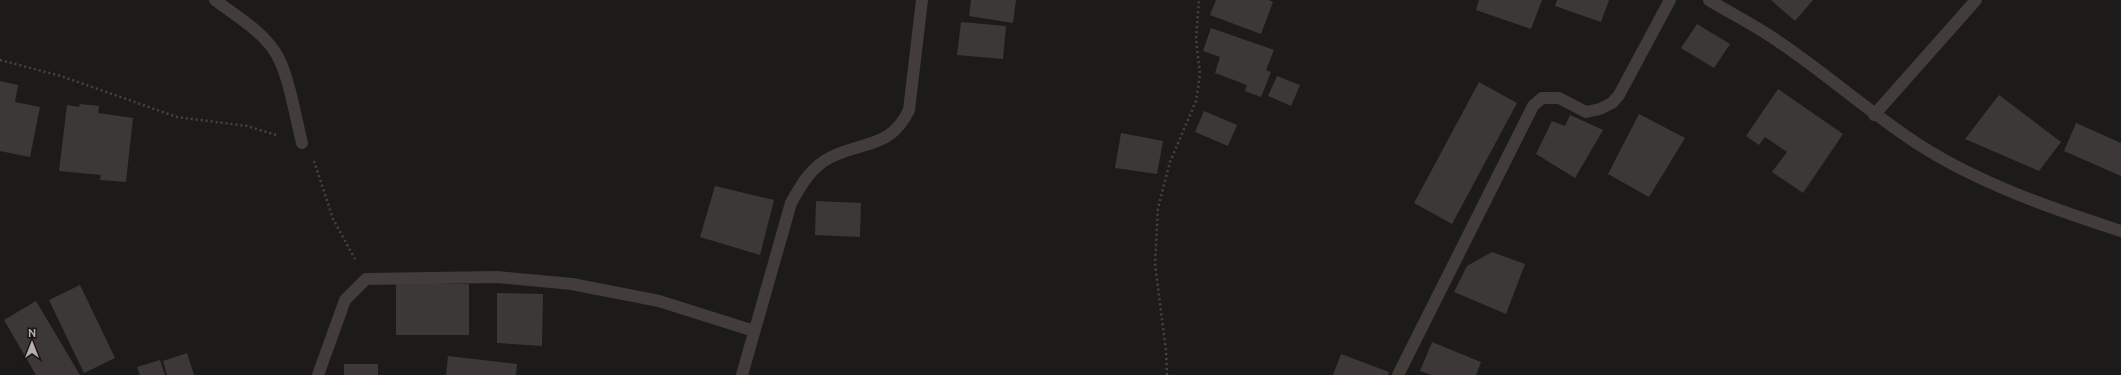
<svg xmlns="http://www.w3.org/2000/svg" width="2121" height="375" font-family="Ubuntu,sans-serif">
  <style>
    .building { fill: #3c3837 }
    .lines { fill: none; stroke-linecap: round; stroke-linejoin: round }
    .path { stroke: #494241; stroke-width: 2.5; stroke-dasharray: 2 3; stroke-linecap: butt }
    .minor { stroke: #423c3b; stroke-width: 12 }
  </style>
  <rect width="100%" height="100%" fill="#1d1b1a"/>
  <path class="building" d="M971 0H1016L1013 23 969 16Z
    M1216 0H1269L1273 2 1261 34 1210 15Z
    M1479 0H1542L1531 29 1476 10Z
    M1557 0H1609L1601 22 1555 6Z
    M1771 0H1813L1795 21Z
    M961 22 1006 26 1003 59 957 55Z
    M1697 24 1730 44 1714 68 1681 48Z
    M1211 28 1274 50 1266 70 1271 72 1261 97 1245 91 1247 85 1215 73 1220 57 1203 51Z
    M1277 76 1300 85 1291 106 1268 96Z
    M0 81 18 85 15 102 40 107 30 157 0 151Z
    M1479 82 1517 103 1452 224 1414 203Z
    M1778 89 1843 134 1803 193 1772 172 1787 152 1765 137 1759 145 1746 136Z
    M1999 95 2061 142 2039 171 1965 139Z
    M80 104 99 106 98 113 133 118 126 182 100 180 101 175 59 171 67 105 79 107Z
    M1204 111 1237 125 1228 146 1195 132Z
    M1639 114 1685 138 1649 197 1608 174Z
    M1570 115 1603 130 1575 178 1536 154 1552 121 1565 126Z
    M2076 123 2121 143V176L2064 151Z
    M1121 133 1163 141 1157 174 1115 168Z
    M715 186 774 200 760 255 700 237Z
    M816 201 861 203 860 237 815 235Z
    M1492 252 1525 264 1506 314 1454 292 1467 266Z
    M396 284H469V335H396Z
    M80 285 115 358 84 373 49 300Z
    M497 293 543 294 542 346 497 343Z
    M36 301 80 375H36L4 320Z
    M1432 342 1481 362 1476 375H1431L1420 371Z
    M187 353 194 375H167L163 361Z
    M1341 354 1389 372 1388 375H1333Z
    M448 356 517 364 516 375H446Z
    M160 360 165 375H140L137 367Z
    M344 364H378V375H344Z"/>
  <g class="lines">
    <path class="path" d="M0 60 61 76 177 117 247 126 276 135
      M314 161 333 219 355 259
      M1167 375 1166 351 1155 264 1158 208 1170 162 1196 101 1200 75 1196 39 1199 0"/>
    <path class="minor" d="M215 0C236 16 261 30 275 52 288 70 296 120 302 143
      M1709 0C1732 14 1757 26 1779 42 1828 75 1871 114 1921 146 1981 184 2053 209 2121 231
      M1874 115 1976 0
      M318 375 345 300 366 279 497 277 572 284 659 301 754 331
      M742 375 791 203C801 185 811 167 831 157 864 141 891 148 909 110L922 0
      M1398 375 1533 106 1542 98H1559L1586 112 1600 109 1612 103 1619 95 1670 0"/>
  </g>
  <g transform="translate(32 343)" stroke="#181615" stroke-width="3" paint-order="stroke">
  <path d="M0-3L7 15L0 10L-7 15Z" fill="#bcadad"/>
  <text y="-6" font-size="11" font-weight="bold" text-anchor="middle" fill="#bcadad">N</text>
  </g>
</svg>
